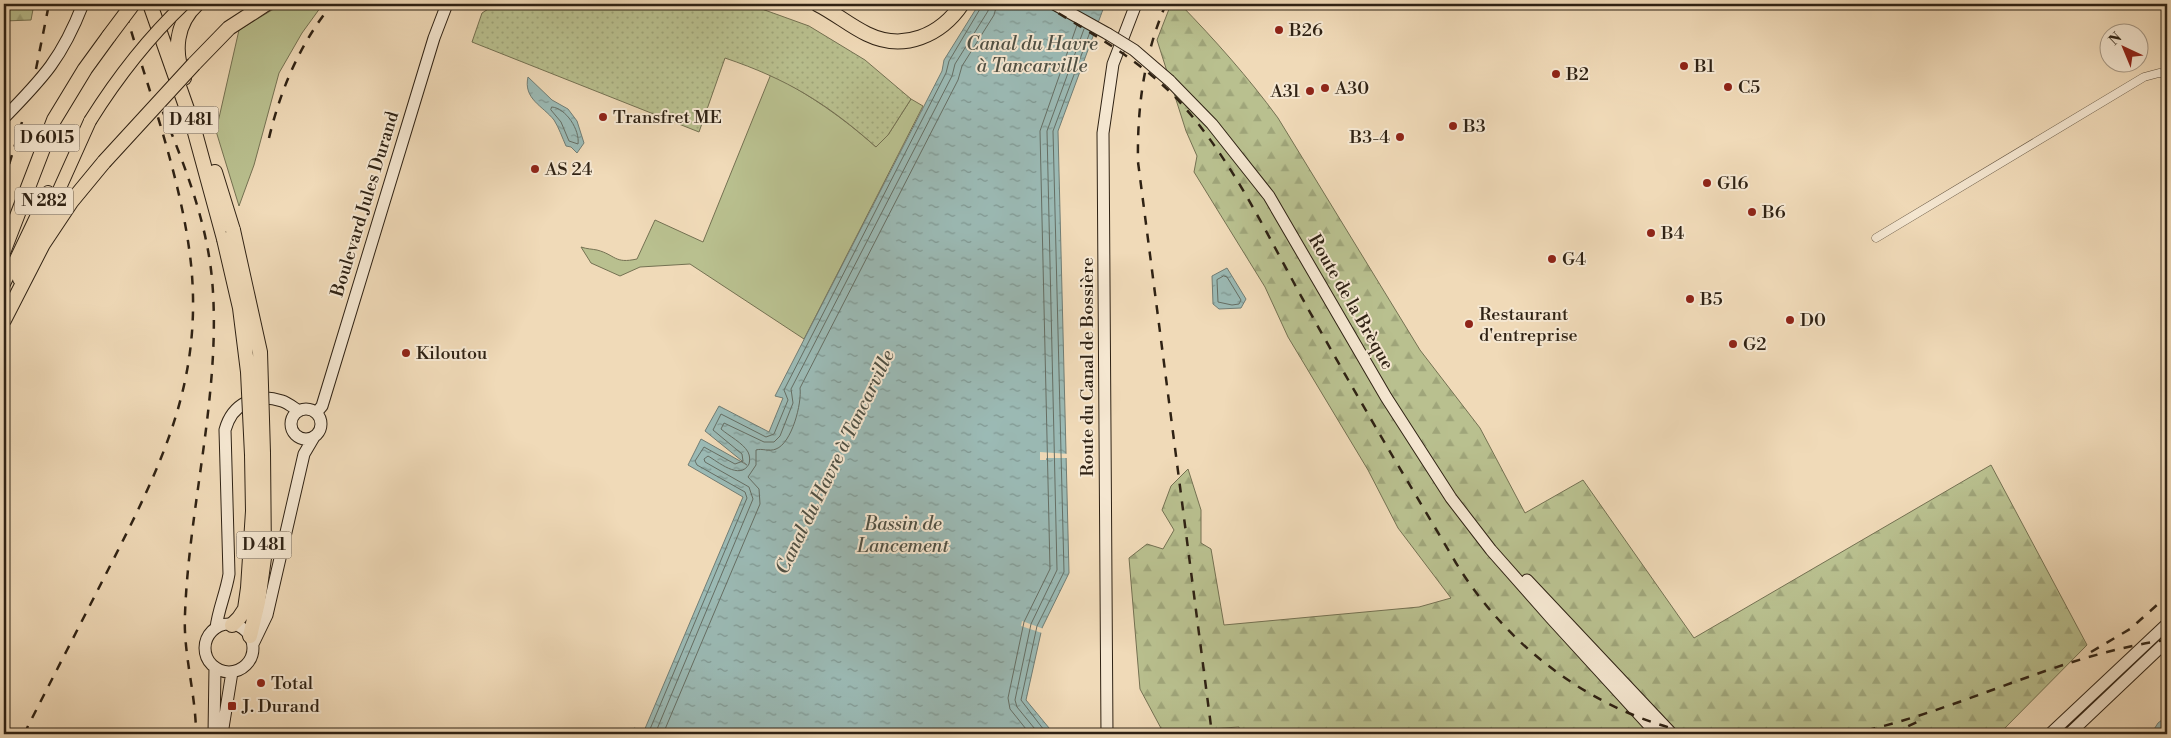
<svg xmlns="http://www.w3.org/2000/svg" width="2171" height="738" font-family="'Libre Bodoni',serif">
  <style>
    .green { fill: #b9c08f; stroke: #747152 }
    .forest { fill: url(#forest-firs); stroke: #747152 }
    .garden { fill: url(#garden-dots); stroke: #747152 }
    .water { fill: url(#water-ripples); stroke: #707d75 }
    .pier { fill: #f0dab8 }
    .lines { fill: none; stroke-linecap: round; stroke-linejoin: round }
    .shore { stroke: #656e64; stroke-width: 1 }
    .street-casing { stroke: #5f503d; stroke-width: 9 }
    .secondary-casing { stroke: #2f2214; stroke-width: 13 }
    .primary-casing { stroke: #2f2214; stroke-width: 14 }
    .highway-casing { stroke: #2f2214; stroke-width: 16 }
    .street { stroke: #f5e7d1; stroke-width: 8 }
    .secondary { stroke: #f5e7d1; stroke-width: 11 }
    .primary { stroke: #f0dab8; stroke-width: 12 }
    .highway { stroke: #f0dab8; stroke-width: 14 }
    .rail { stroke: #2f2214; stroke-width: 2.5; stroke-dasharray: 9 9; stroke-linecap: butt }
    .secondary-bridge-casing { stroke: #2f2214; stroke-width: 13; stroke-linecap: butt }
    .primary-bridge-casing { stroke: #2f2214; stroke-width: 14; stroke-linecap: butt }
    .highway-bridge-casing { stroke: #2f2214; stroke-width: 16; stroke-linecap: butt }
    .secondary-bridge { stroke: #f5e7d1; stroke-width: 11 }
    .primary-bridge { stroke: #f0dab8; stroke-width: 12 }
    .highway-bridge { stroke: #f0dab8; stroke-width: 14 }
    .poi-dot { fill: #8f2418; stroke: #f5e7d1; stroke-width: 2 }
    .labels { text-anchor: middle; dominant-baseline: central; stroke-width: 4; stroke-linejoin: round; paint-order: stroke }
    .shield { fill: #f5e7d1; stroke: #6a5d4d; stroke-width: 1 }
    .shield-label { font-size: 16px; font-weight: bold; fill: #2f2214 }
    .poi-label { font-size: 18px; fill: #2f2214; stroke: #f5e7d1; text-anchor: start }
    .street-label { font-size: 18px; fill: #2f2214; stroke: #f5e7d1 }
    .water-label { font-size: 19px; font-style: italic; fill: #4f5044; stroke: #f5e7d1 }
  </style>
  <defs>
    <pattern id="forest-firs" width="22" height="20" patternUnits="userSpaceOnUse" patternTransform="scale(1.25)"><rect width="22" height="20" fill="#b9c08f"/><path d="M5 1l3.5 6h-7zM16 11l3.5 6h-7z" fill="#9fa57a"/></pattern>
    <pattern id="garden-dots" width="8" height="8" patternUnits="userSpaceOnUse" patternTransform="scale(1.25)"><rect width="8" height="8" fill="#b9c08f"/><path d="M2 2h.1M6 6h.1" fill="none" stroke="#9fa57a" stroke-width="1.8" stroke-linecap="round"/></pattern>
    <pattern id="water-ripples" width="26" height="14" patternUnits="userSpaceOnUse" patternTransform="scale(1.25)"><rect width="26" height="14" fill="#9bbab5"/><path d="M2 4q2-2 4 0t4 0M15 11q2-2 4 0t4 0" fill="none" stroke="#7f9792"/></pattern>
  </defs>
  <rect width="100%" height="100%" fill="#f0dab8"/>
  <filter id="stains"><feTurbulence type="fractalNoise" baseFrequency=".004" numOctaves="4"/><feColorMatrix values="0 0 0 0 .2 0 0 0 0 .09 0 0 0 0 .02 0 0 0 .5 -.17"/></filter>
  <radialGradient id="worn" r=".72"><stop offset=".6" stop-color="#630" stop-opacity="0"/><stop offset="1" stop-color="#630" stop-opacity=".3"/></radialGradient>
  <path class="green" d="M282 4H323L302 33 279 73 254 165 239 206 216 131 239 30Z
    M771 74C811 96 841 116 876 147L888 135 911 99 923 106 804 339 690 264 640 267 620 276 591 263 581 247C587 249 592 249 597 250 616 255 614 264 637 259L655 220 703 242Z"/>
  <path class="forest" d="M4 4H34L31 20 4 21Z
    M1171 4H1180C1215 40 1248 77 1278 118L1420 350 1480 428 1525 513 1583 480 1694 638 1991 465 2087 645 1999 734H1240L1239 727 1163 732 1140 689 1129 558 1147 544 1163 549 1174 530 1162 510 1171 486 1188 469 1201 510V543L1211 549 1224 625 1419 607 1451 598 1398 528 1368 470 1288 337 1265 287 1194 172 1197 156 1186 131 1157 40Z"/>
  <path class="garden" d="M496 4H748L809 26 865 60 911 99 888 135 876 147C828 104 787 79 725 58L699 132 472 42 482 13Z"/>
  <path class="water" d="M979 4H1105L1058 131 1069 573 1042 628 1026 700 1054 734H629L634 728 644 731 743 497 688 465 701 439 747 465 705 431 719 406 769 432 783 398 775 396 942 71 944 60Z
    M528 77 552 100 568 109 577 121 584 143 577 153 571 147 566 146C562 137 559 128 554 120 543 106 523 99 528 77Z
    M1227 268 1246 299 1241 308 1219 309 1213 304 1212 276Z
    M2167 716V734H2151L2158 723Z"/>
  <path class="pier" d="M1040 452 1069 454V458H1046V460H1040Z
    M1022 621 1044 629 1042 633 1021 626Z"/>
  <g class="lines">
    <path class="shore" d="M552 107C566 108 580 130 578 144L569 141 561 122 551 110Z
      M1224 276 1227 277 1241 300 1239 304 1232 305 1218 302 1217 280Z
      M648 734 747 498 745 492 697 465 695 461 704 447 735 464 743 461 742 454 713 430 721 414 766 437 774 434 788 400 784 390 946 73 949 61 983 4
      M655 734 753 499 749 487 705 462 704 459 708 456C717 461 740 481 749 464 750 460 750 456 748 452 743 443 729 436 721 429L724 423 764 442H774L780 436 793 403 791 389 952 76 955 64 988 11 989 4
      M663 734 760 504 759 489 748 477 756 465V450C762 448 769 452 776 449 792 443 802 403 800 388L958 80 962 66 994 15 997 4
      M1030 734 1010 709 1008 698 1024 622 1050 569 1040 131 1077 25
      M1039 734 1017 707 1015 700 1031 624 1057 570 1047 131 1084 29
      M1047 734 1021 700 1037 626 1064 572 1053 131 1090 32"/>
    <defs>
      <path id="street" d="M1876 238 2144 77 2159 73 2167 74"/>
      <path id="secondary" d="M1054 4 1108 34
        M1170 81 1212 124 1269 196 1386 397 1451 498 1491 550 1551 618 1657 734
        M4 118C44 77 62 58 83 4
        M291 424a15 15 0 1 1 30 0a15 15 0 1 1-30 0Z
        M316 413 322 406 434 38 447 4
        M1527 580 1672 734
        M205 648a24 24 0 1 1 48 0a24 24 0 1 1-48 0Z
        M216 628C218 610 226 593 229 574L225 430C232 404 255 392 282 401 288 403 294 408 299 411
        M253 644 267 615 304 454 314 437
        M214 734 215 667
        M222 734 232 672
        M1107 734 1103 133 1113 64 1136 4
        M2050 734 2167 624
        M2069 734 2167 641"/>
      <path id="primary" d="M19 279 90 121
        M4 284 48 192"/>
      <path id="highway" d="M150 4 194 129 224 239
        M817 4C835 13 850 26 867 34 904 52 941 35 962 4
        M194 64 229 28 266 4
        M184 78C173 52 176 23 197 4
        M215 172 233 230
        M4 250 54 120 85 69 109 36
        M4 320 43 244 71 202 104 162
        M232 625 239 618 245 609 248 588 253 511 252 455
        M250 636 258 602 264 558 263 453"/>
    </defs>
    <use href="#street" class="street-casing"/>
    <use href="#secondary" class="secondary-casing"/>
    <use href="#primary" class="primary-casing"/>
    <use href="#highway" class="highway-casing"/>
    <use href="#street" class="street"/>
    <use href="#secondary" class="secondary"/>
    <use href="#primary" class="primary"/>
    <use href="#highway" class="highway"/>
    <path class="rail" d="M1043 4C1091 33 1139 59 1178 100 1233 160 1267 235 1306 305 1354 392 1405 477 1456 563 1509 649 1595 713 1695 734
      M1166 4C1144 54 1137 108 1138 162L1212 734
      M36 69 49 4
      M156 95C180 154 206 215 212 279 222 389 189 504 185 614 183 654 196 694 196 734
      M269 138C281 88 300 44 332 4
      M4 181 22 122
      M2091 652 2130 629 2167 596
      M24 734C52 679 81 623 109 568 161 466 203 382 191 264 182 179 147 86 123 4
      M1849 734C1956 713 2059 654 2167 640
      M1892 734 1921 720"/>
    <defs>
      <path id="secondary-bridge" d="M1108 34 1134 50 1170 81"/>
      <path id="primary-bridge" d="M90 121C117 78 147 39 184 4"/>
      <path id="highway-bridge" d="M109 36 133 4
        M104 162 194 64
        M233 230 260 352 263 453
        M224 239 240 308 248 372 252 455"/>
    </defs>
    <use href="#secondary-bridge" class="secondary-bridge-casing"/>
    <use href="#primary-bridge" class="primary-bridge-casing"/>
    <use href="#highway-bridge" class="highway-bridge-casing"/>
    <use href="#secondary-bridge" class="secondary-bridge"/>
    <use href="#primary-bridge" class="primary-bridge"/>
    <use href="#highway-bridge" class="highway-bridge"/>
  </g>
  <g class="poi-dot">
    <circle cx="1279" cy="30" r="5"/>
    <circle cx="1684" cy="66" r="5"/>
    <circle cx="1556" cy="74" r="5"/>
    <circle cx="1728" cy="87" r="5"/>
    <circle cx="1325" cy="88" r="5"/>
    <circle cx="1310" cy="91" r="5"/>
    <circle cx="603" cy="117" r="5"/>
    <circle cx="1453" cy="126" r="5"/>
    <circle cx="1400" cy="137" r="5"/>
    <circle cx="535" cy="169" r="5"/>
    <circle cx="1707" cy="183" r="5"/>
    <circle cx="1752" cy="212" r="5"/>
    <circle cx="1651" cy="233" r="5"/>
    <circle cx="1552" cy="259" r="5"/>
    <circle cx="1690" cy="299" r="5"/>
    <circle cx="1790" cy="320" r="5"/>
    <circle cx="1469" cy="324" r="5"/>
    <circle cx="1733" cy="344" r="5"/>
    <circle cx="406" cy="353" r="5"/>
    <circle cx="261" cy="683" r="5"/>
    <rect x="227" y="701" width="10" height="10" rx="2.5"/>
  </g>
  <g class="labels">
    <g class="shield">
      <rect x="163.5" y="106.5" width="55" height="27" rx="4"/>
      <rect x="14.5" y="124.5" width="65" height="27" rx="4"/>
      <rect x="15" y="187.5" width="58" height="27" rx="4"/>
      <rect x="236.5" y="531.5" width="55" height="27" rx="4"/>
    </g>
    <g class="shield-label">
      <text x="191" y="120">D 481</text>
      <text x="47" y="138">D 6015</text>
      <text x="44" y="201">N 282</text>
      <text x="264" y="545">D 481</text>
    </g>
    <g class="poi-label">
      <text x="1289" y="30">B26</text>
      <text x="1694" y="66">B1</text>
      <text x="1566" y="74">B2</text>
      <text x="1738" y="87">C5</text>
      <text x="1335" y="88">A30</text>
      <text x="1300" y="91" text-anchor="end">A31</text>
      <text x="613" y="117">Transfret ME</text>
      <text x="1463" y="126">B3</text>
      <text x="1390" y="137" text-anchor="end">B3-4</text>
      <text x="545" y="169">AS 24</text>
      <text x="1717" y="183">G16</text>
      <text x="1762" y="212">B6</text>
      <text x="1661" y="233">B4</text>
      <text x="1562" y="259">G4</text>
      <text x="1700" y="299">B5</text>
      <text x="1479" y="314">Restaurant<tspan x="1479" dy="21">d'entreprise</tspan></text>
      <text x="1800" y="320">D0</text>
      <text x="1743" y="344">G2</text>
      <text x="416" y="353">Kiloutou</text>
      <text x="271" y="683">Total</text>
      <text x="242" y="706">J. Durand</text>
    </g>
    <g class="street-label">
      <text transform="translate(365 204) rotate(-73)">Boulevard Jules Durand</text>
      <text transform="translate(1351 302) rotate(60)">Route de la Brèque</text>
      <text transform="translate(1087 367) rotate(-90)">Route du Canal de Bossière</text>
    </g>
    <g class="water-label">
      <text x="1032" y="44">Canal du Havre<tspan x="1032" dy="22">à Tancarville</tspan></text>
      <text transform="translate(835 462) rotate(-64)">Canal du Havre à Tancarville</text>
      <text x="903" y="524">Bassin de<tspan x="903" dy="22">Lancement</tspan></text>
    </g>
  </g>
  <rect width="2171" height="738" fill="none" stroke="#f0dab8" stroke-width="20"/>
  <rect x="5" y="5" width="2161" height="728" fill="none" stroke="#2f2214" stroke-width="2.5"/>
  <rect x="10" y="10" width="2151" height="718" fill="none" stroke="#2f2214"/>
  <g transform="translate(2124 48) rotate(316)"><circle r="24" fill="#f5e7d1" stroke="#a69885"/>
  <path d="M0-4L9 19L0 12L-9 19Z" fill="#8f2418"/>
  <text y="-8" font-size="14" font-weight="bold" text-anchor="middle" fill="#2f2214">N</text>
  </g>
  <rect width="100%" height="100%" filter="url(#stains)"/>
  <rect width="100%" height="100%" fill="url(#worn)"/>
</svg>
